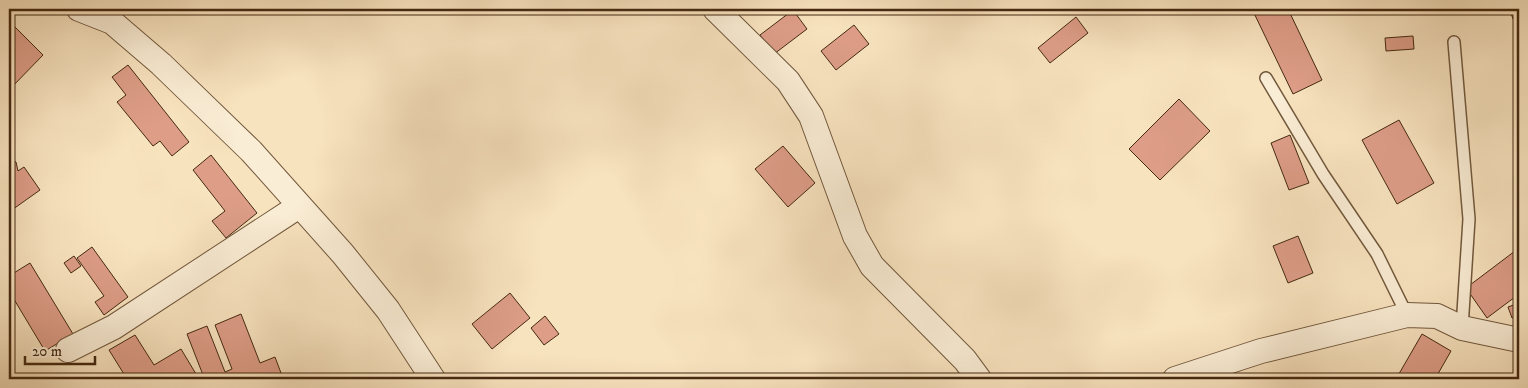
<svg xmlns="http://www.w3.org/2000/svg" width="1528" height="388" font-family="'IM FELL DW Pica',serif">
  <style>
    .building { fill: #dd9d87; stroke: #452911 }
    .lines { fill: none; stroke-linecap: round; stroke-linejoin: round }
    .service-casing { stroke: #72583c; stroke-width: 14 }
    .minor-casing { stroke: #72583c; stroke-width: 26 }
    .service { stroke: #faedd5; stroke-width: 11 }
    .minor { stroke: #faedd5; stroke-width: 24 }
  </style>
  <rect width="100%" height="100%" fill="#f8e3bf"/>
  <filter id="stains"><feTurbulence type="fractalNoise" baseFrequency=".004" numOctaves="4"/><feColorMatrix values="0 0 0 0 .2 0 0 0 0 .09 0 0 0 0 .02 0 0 0 .5 -.17"/></filter>
  <radialGradient id="worn" r=".72"><stop offset=".6" stop-color="#630" stop-opacity="0"/><stop offset="1" stop-color="#630" stop-opacity=".3"/></radialGradient>
  <path class="building" d="M1252 9H1288L1322 80 1293 94Z
    M1509 9H1519V33Z
    M793 10 807 29 774 54 760 35Z
    M1076 17 1088 33 1050 63 1038 48Z
    M9 21 43 55 9 90Z
    M854 25 869 44 836 70 821 51Z
    M1413 36 1414 49 1386 51 1385 38Z
    M128 65 189 142 172 156 160 141 153 146 117 102 126 95 112 77Z
    M1179 99 1210 131 1160 180 1129 149Z
    M1399 120 1434 183 1397 204 1362 140Z
    M1290 135 1309 183 1289 190 1271 143Z
    M783 146 815 183 788 207 755 169Z
    M211 155 257 213 226 238 212 221 225 211 193 170Z
    M9 159 16 162 18 171 24 167 40 190 9 212Z
    M1298 236 1313 273 1288 283 1273 246Z
    M92 247 128 297 104 315 95 302 104 296 77 258Z
    M1519 248V294L1487 318 1466 288Z
    M74 256 81 266 71 273 64 263Z
    M30 263 73 334 45 351 9 291V276Z
    M510 293 530 318 492 349 472 324Z
    M1519 303V316L1512 318 1508 307Z
    M241 314 260 363 275 357 281 373 264 379H201L200 377 203 375 187 334 207 326 225 372 232 369 215 325Z
    M545 316 559 334 544 345 531 328Z
    M1422 334 1451 351 1435 379H1396Z
    M135 335 154 365 181 349 196 374 191 377 193 379H127L109 350Z"/>
  <g class="lines">
    <defs>
      <path id="service" d="M1454 42 1469 219 1462 328
        M1266 78 1323 174 1377 254 1407 315"/>
      <path id="minor" d="M79 9 112 22 161 64 251 151 343 254 388 310 433 379
        M715 9 788 81 811 116 855 236 872 266 965 360 979 379
        M68 350 114 327 299 206
        M1175 379 1261 351 1407 315 1437 316 1462 328 1519 340"/>
    </defs>
    <use href="#service" class="service-casing"/>
    <use href="#minor" class="minor-casing"/>
    <use href="#service" class="service"/>
    <use href="#minor" class="minor"/>
  </g>
  <rect width="1528" height="388" fill="none" stroke="#f8e3bf" stroke-width="30"/>
  <rect x="10" y="10" width="1508" height="368" fill="none" stroke="#452911" stroke-width="2.5"/>
  <rect x="15" y="15" width="1498" height="358" fill="none" stroke="#452911"/>
  <path d="M25 356v8h70v-8" fill="none" stroke="#452911" stroke-width="2.5"/>
  <text x="32" y="356" font-size="15" fill="#452911" stroke="#faedd5" stroke-width="4" paint-order="stroke">20 m</text>
  <rect width="100%" height="100%" filter="url(#stains)"/>
  <rect width="100%" height="100%" fill="url(#worn)"/>
</svg>
